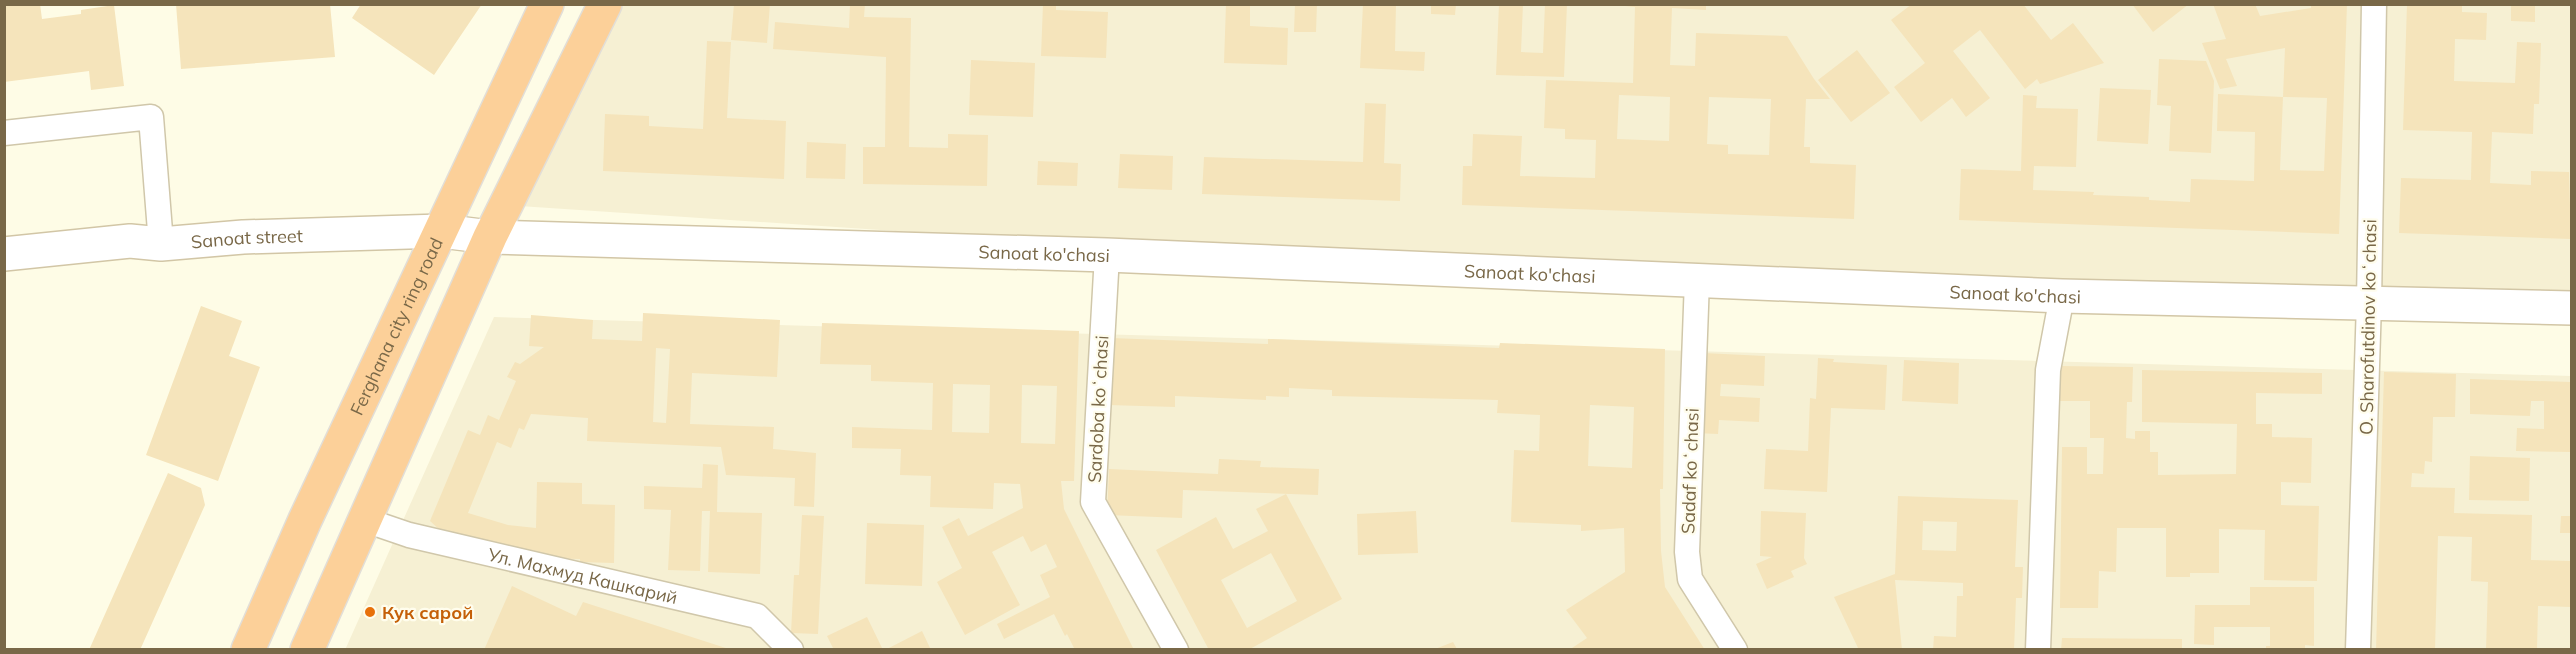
<svg xmlns="http://www.w3.org/2000/svg" width="2576" height="654" font-family="Mulish,sans-serif">
  <style>
    .residential { fill: #f6f0d3 }
    .building { fill: #f5e4bb; fill-rule: evenodd }
    .lines { fill: none; stroke-linecap: round; stroke-linejoin: round }
    .street-casing { stroke: #d0c7aa; stroke-width: 27 }
    .secondary-casing { stroke: #d2c6a6; stroke-width: 36 }
    .highway-casing { stroke: #e2ded7; stroke-width: 36 }
    .street { stroke: #fff; stroke-width: 24 }
    .secondary { stroke: #fff; stroke-width: 33 }
    .highway { stroke: #fcd099; stroke-width: 33 }
    .food-dot { fill: #e8710a; stroke: #fffded; stroke-width: 2 }
    .labels { text-anchor: middle; dominant-baseline: central; stroke-width: 4.5; stroke-linejoin: round; paint-order: stroke }
    .street-label { font-size: 18px; fill: #796848; stroke: #fffded }
    .food-label { font-size: 18px; font-weight: bold; fill: #c56008; stroke: #fffded; text-anchor: start }
  </style>
  <rect width="100%" height="100%" fill="#fefce6"/>
  <path class="residential" d="M607 5H2571V299L1480 270 506 205Z
    M494 317 2571 376V649L345 650Z"/>
  <path class="building" d="M4 4H40L42 19 81 14V10L114 5 124 86 91 90 89 71 4 82Z
    M176 4H330L335 57 181 69Z
    M361 4H482L434 75 352 18Z
    M734 4H770L767 43 731 40Z
    M850 4H865L864 17 911 18 909 147 948 148V134L988 135 987 186 863 184V147H885L886 57 773 49 775 22 849 28Z
    M1043 4H1056V10L1108 12 1106 58 1041 56Z
    M1226 4H1250V26L1288 28 1287 65 1224 63Z
    M1295 4H1317L1316 32H1294Z
    M1363 4H1396L1395 51 1425 52 1424 71 1360 68Z
    M1431 4H1456L1455 15 1431 14Z
    M1499 4H1523L1521 52 1543 53 1545 4H1567L1564 77 1496 75Z
    M1625 4H1706V10L1672 8 1670 65 1695 66 1696 33 1787 36 1814 79 1830 99H1806L1804 147H1810V163L1856 165 1854 219 1462 205 1463 166H1472L1473 134 1522 136 1520 176 1595 178 1596 140 1565 139V129L1544 128 1546 80 1633 83 1635 7 1625 6ZM1619 95 1670 97 1669 141 1617 139ZM1709 97 1771 99 1769 155 1728 154V145L1707 144Z
    M1912 4H2023L2051 40 2073 23 2104 63 2040 84 2037 79 2025 89 1980 30 1953 51 1990 98 1966 117 1952 98 1921 122 1894 87 1925 63 1891 20Z
    M2132 4H2189L2153 32Z
    M2213 4H2255L2260 16 2311 8V4H2347L2339 234 1959 220 1961 169 2021 171 2023 95 2037 96 2036 108 2078 109 2076 167 2034 166 2033 190 2094 192 2093 195 2149 197V200L2190 202 2191 179 2254 181 2255 132 2217 131 2218 94 2283 97 2280 170 2324 171 2327 98 2283 97 2285 48 2226 59 2237 86 2220 89 2202 43 2226 39Z
    M2407 4H2462V12L2487 13 2486 40 2455 39 2454 81 2515 83 2517 42 2541 43 2539 104H2534L2533 134 2492 132 2490 183 2531 185V171L2569 172 2571 239 2399 233 2401 178 2471 180 2472 132 2403 130Z
    M2511 4H2535V22L2511 21Z
    M707 41 731 42 727 118 786 121 784 179 603 171 605 114 649 116V126L703 129Z
    M1857 50 1890 93 1851 122 1818 80Z
    M2159 59 2206 61 2214 81 2211 153 2169 151 2171 106 2157 105Z
    M971 60 1035 63 1033 117 969 115Z
    M2100 88 2151 90 2148 144 2097 141Z
    M1365 103 1386 104 1384 163 1401 164 1400 201 1202 194 1204 157 1363 162Z
    M807 142 846 144 845 179 806 178Z
    M1120 154 1173 156 1172 190 1118 188Z
    M1038 161 1078 163 1077 186 1037 185Z
    M201 306 242 321 229 356 260 367 218 481 146 455Z
    M643 313 780 320 777 377 692 373 690 424 774 427 773 449 816 453 814 507 794 506 795 478 726 475 721 447 587 441 588 418 531 414 524 430 519 428 511 448 497 442 468 513 508 525 536 528 537 482 582 483V504L615 505 614 563 580 562V559L535 558 441 531 430 521 468 430 480 435 488 415 499 420 516 381 507 377 515 362 520 364 544 347 529 346 531 315 593 320 592 339 642 341ZM656 348 670 349 666 423 653 422Z
    M822 323 1079 331 1074 481H1061L1064 509 1134 650H1075L1067 634 1065 636 1054 614 1004 639 997 624 1050 597 1040 575 1057 567 1046 544 1031 552 1023 536 992 552 1020 605 965 635 937 582 962 568 942 527 959 518 968 536 1023 508 1020 484 994 483 993 509 930 507 931 476 900 475 901 449 852 448V427L932 430 933 383 871 381V365L820 364ZM953 384 990 385 989 433 952 432ZM1022 385 1057 386 1055 444 1021 443Z
    M1111 338 1268 344V339L1499 348 1500 343 1665 349 1663 489H1660L1661 551 1665 587 1705 650H1569L1587 638 1566 610 1625 572 1624 528 1581 531V525L1511 522 1514 450 1539 451 1540 415 1497 413 1498 400 1332 396V390L1289 388V397L1266 396V400L1175 396V407L1108 405ZM1590 405 1634 407 1632 468 1588 466Z
    M1703 353 1765 356 1764 386 1721 384 1720 396 1760 398 1759 422 1719 420 1718 434 1694 433Z
    M1818 358 1834 359 1833 362 1887 365 1885 410 1831 408 1827 492 1764 489 1766 449 1808 451 1810 398 1816 399Z
    M1904 360 1959 363 1958 404 1902 401Z
    M2058 366 2133 367 2132 402H2127L2126 438 2135 439V431H2150V452H2158V475L2236 474 2237 424 2142 422V370L2322 373V394L2256 393V424H2272V437L2312 438 2311 483 2281 482V505L2319 506 2317 581 2264 580 2265 530 2219 529V573H2190V577H2166V528H2117L2116 572 2099 571 2098 608H2060L2062 447H2087V474H2103L2104 438H2090V401H2058Z
    M2384 372 2456 374 2455 417H2433L2432 462 2425 461 2424 474 2412 473 2411 487 2455 488 2454 513 2532 515 2531 560 2571 561V607L2538 606 2537 650H2486L2488 582 2471 581 2472 537 2438 536 2435 650H2376Z
    M2470 379 2571 382V452L2516 451 2517 428 2544 429V401H2531L2530 416 2470 414Z
    M2470 456 2530 458 2529 501 2469 500Z
    M1219 459 1261 461 1260 467 1319 469 1318 495 1183 490 1182 518 1107 515 1109 469 1218 474Z
    M703 464 718 465 717 512 762 513 760 574 708 572 710 511H702L700 571 668 570 671 510 644 509V486L702 488Z
    M168 473 201 488 205 505 140 650H89Z
    M1286 494 1342 599 1248 650H1209L1156 550 1216 517 1233 549 1268 531 1256 509ZM1271 553 1297 601 1247 628 1221 580Z
    M1898 496 2018 500 2015 567H2023L2022 598H2016L2014 650H1933L1934 636 1956 637 1957 596H1963V583L1895 580 1902 650H1855L1858 648 1834 597 1895 574ZM1923 521 1957 522 1956 551 1922 550Z
    M1416 511 1418 553 1358 555 1357 514Z
    M1761 511 1806 513 1804 558 1807 564 1791 571 1794 577 1767 589 1756 564 1772 557 1760 556Z
    M802 515 824 516 818 634 791 633 794 575H799Z
    M2561 516H2571V533H2560Z
    M867 523 924 525 922 586 865 584Z
    M512 586 576 616 583 602 732 650H484Z
    M2250 587H2314V646L2305 645V650H2266V646H2270V627H2214V645L2194 644 2195 605H2250Z
    M867 617 883 650H834L827 636Z
    M922 631 931 650H885Z
    M2062 638 2182 639V650H2061Z
    M1453 642 1457 649H1435Z"/>
  <g class="lines">
    <defs>
      <g id="street">
        <path d="M4 133 151 117 161 244"/>
        <path d="M1107 255 1093 502 1176 650"/>
        <path d="M1697 280 1687 552 1690 579 1735 650"/>
        <path id="s1" d="M365 520 409 535 757 616 791 650"/>
        <path d="M2038 650 2048 370 2062 296"/>
        <path d="M2358 650 2369 302 2374 4"/>
      </g>
      <g id="secondary">
        <path id="s2" d="M4 254 130 241 161 244 243 237 441 231 490 237 1107 255 2062 296 2572 308"/>
      </g>
      <g id="highway">
        <path id="s3" d="M248 650 305 520 547 4"/>
        <path d="M307 650 490 237 605 4"/>
      </g>
    </defs>
    <use href="#street" class="street-casing"/>
    <use href="#secondary" class="secondary-casing"/>
    <use href="#highway" class="highway-casing"/>
    <use href="#street" class="street"/>
    <use href="#secondary" class="secondary"/>
    <use href="#highway" class="highway"/>
  </g>
  <circle class="food-dot" cx="370" cy="612" r="6"/>
  <g class="labels">
    <g class="street-label">
      <text stroke="none"><textPath href="#s2" startOffset="244">Sanoat street</textPath></text>
      <text stroke="none"><textPath href="#s2" startOffset="1042">Sanoat ko'chasi</textPath></text>
      <text stroke="none"><textPath href="#s2" startOffset="1528">Sanoat ko'chasi</textPath></text>
      <text stroke="none"><textPath href="#s2" startOffset="2014">Sanoat ko'chasi</textPath></text>
      <text stroke="none"><textPath href="#s3" startOffset="356">Ferghana city ring road</textPath></text>
      <text transform="translate(2368 327) rotate(-89)">O. Sharofutdinov koʻchasi</text>
      <text transform="translate(1098 409) rotate(-87)">Sardoba koʻchasi</text>
      <text transform="translate(1690 471) rotate(-88)">Sadaf koʻchasi</text>
      <text stroke="none"><textPath href="#s1" startOffset="225">Ул. Махмуд Кашкарий</textPath></text>
    </g>
    <g class="food-label">
      <text x="382" y="612">Кук сарой</text>
    </g>
  </g>
  <rect width="2576" height="654" fill="none" stroke="#796848" stroke-width="12"/>
</svg>
